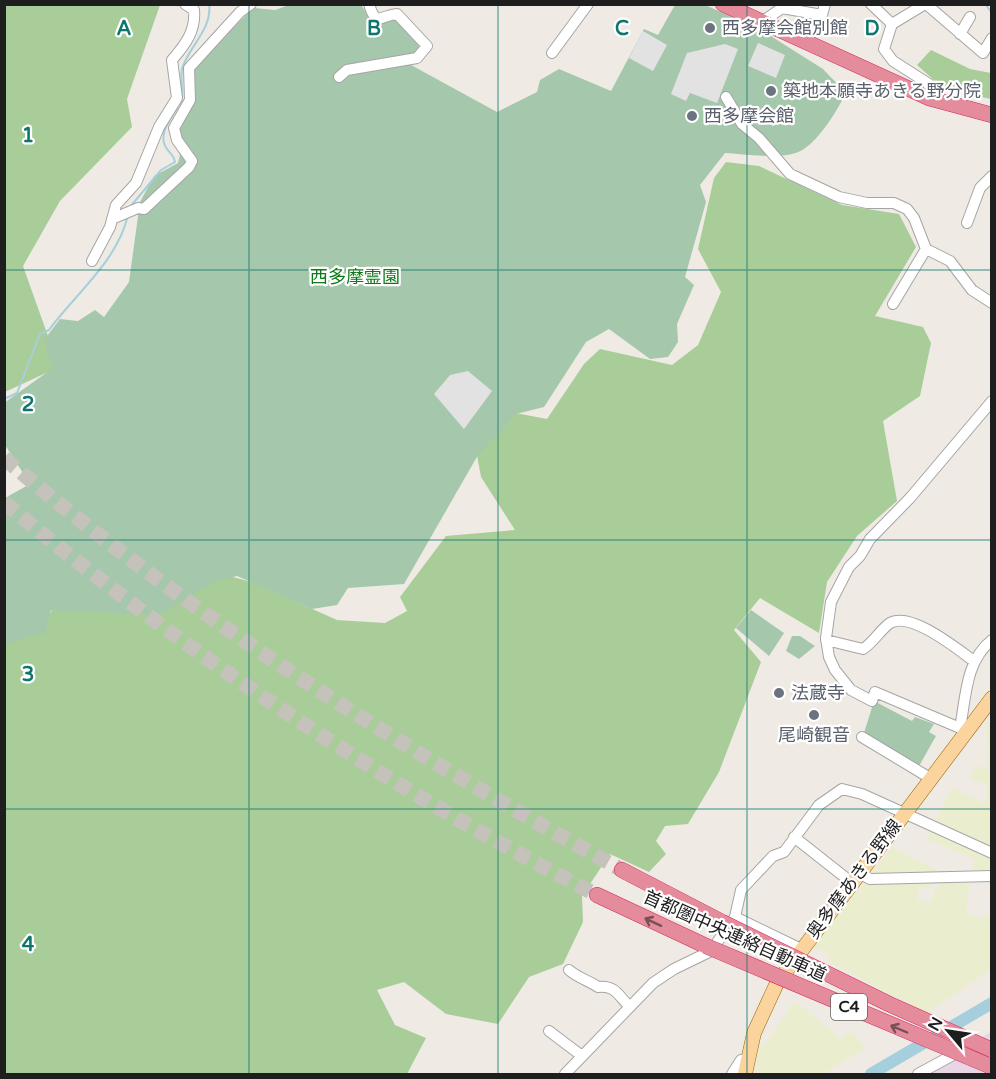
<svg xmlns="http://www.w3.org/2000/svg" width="996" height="1079" font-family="'Varela Round','Noto Sans JP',sans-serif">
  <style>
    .industrial { fill: #e8d6e4 }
    .farmland { fill: #ebedcf }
    .forest { fill: #a8cd99 }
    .cemetery { fill: #a5c7ab }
    .parking { fill: #e2e2e2 }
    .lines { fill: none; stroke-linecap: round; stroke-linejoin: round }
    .stream { stroke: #a5cfdc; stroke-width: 2 }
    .river { stroke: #a5cfdc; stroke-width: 12 }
    .highway-tunnel { stroke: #c5c2bc; stroke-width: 15; stroke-dasharray: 15 8; stroke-linecap: butt }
    .minor-casing { stroke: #a5a5a5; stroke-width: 12 }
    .major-casing { stroke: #946503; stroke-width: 15 }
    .highway-casing { stroke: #d62762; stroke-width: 16 }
    .minor { stroke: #fff; stroke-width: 10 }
    .major { stroke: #fad39d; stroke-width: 14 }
    .highway { stroke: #e58c9c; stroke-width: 15 }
    .highway-bridge-casing { stroke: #d62762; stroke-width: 16; stroke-linecap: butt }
    .highway-bridge { stroke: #e58c9c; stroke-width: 15 }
    .oneway { stroke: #785057 }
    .grid { fill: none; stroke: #0f766e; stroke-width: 1.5; stroke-opacity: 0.55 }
    .worship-dot { fill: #6b7280; stroke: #fff; stroke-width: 2 }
    .labels { text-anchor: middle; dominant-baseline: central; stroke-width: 4.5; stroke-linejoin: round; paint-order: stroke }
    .shield { fill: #fff; stroke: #626262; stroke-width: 1.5 }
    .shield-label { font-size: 16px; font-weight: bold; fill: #1e1e1e }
    .worship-label { font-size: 18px; fill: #5b616d; stroke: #fff; text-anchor: start }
    .park-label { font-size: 18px; fill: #0d7a17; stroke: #fff }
    .street-label { font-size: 18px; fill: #1e1e1e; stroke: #fff }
    .grid-label { font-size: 20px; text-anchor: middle; font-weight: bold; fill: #0f766e; stroke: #fff; stroke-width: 4.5; stroke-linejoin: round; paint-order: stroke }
  </style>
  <rect width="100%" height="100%" fill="#efebe4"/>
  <path class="industrial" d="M991 1032V1074H918L977 1040Z"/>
  <path class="farmland" d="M986 721 991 723V851L933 825 952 787 983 803 986 801 987 785 970 779 974 764 988 770Z
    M933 828 991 855 987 875 971 874 975 860 927 839Z
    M892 847 937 870 940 875 874 876 872 873Z
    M931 880 929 889 919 887 917 900 930 902 940 881H970L966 912 982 919 983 916 991 915V969L926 1014 827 961 830 956 810 945 865 882Z
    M795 1001 841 1039 851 1031 866 1048 823 1074H761L751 1069 753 1050H759L766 1042Z"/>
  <path class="forest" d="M4 5H160L127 99 132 127 60 201 23 266 59 367 5 392Z
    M931 50 970 69 991 73V99L944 89 917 65Z
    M726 162 759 166 842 205 899 214 916 247 875 316 923 327 931 343 920 396 883 421 897 501 857 536 827 582 819 633 760 598 734 630 761 662 719 772 688 824 665 826 656 841 666 854 649 872 610 854 582 896 583 922 563 964 529 977 498 1024 446 1014 404 982 377 990 395 1025 426 1038 407 1074H5V638L43 627 54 606 225 575 252 582 337 620 385 623 407 611 400 597 446 536 515 530 481 477 476 450 510 412 547 419 584 364 600 349 672 365 698 345 721 292 698 249 714 178Z"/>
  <path class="cemetery" d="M289 5H361L369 16H392L402 20 404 30 412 34 422 48 415 54 411 65 497 112 537 92 540 80 559 69 611 91 644 29 658 35 675 5H705L758 28 823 69 846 93C836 112 822 136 804 149 788 161 745 154 725 153L700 185 706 202 685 277 694 285 677 324 678 342 668 357 650 359 609 329 586 342 544 407 516 414 478 455 404 584 348 588 337 605 312 609 237 576 213 582 159 615 51 610 45 633 5 644V498L30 484 5 445 4 403 53 368 44 340 60 319 78 321 95 310 104 317 129 282 140 202 154 176 178 163 180 155C162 124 179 125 188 98 190 91 188 80 188 73L253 8 275 10Z
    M751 610 784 633 769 656 736 628Z
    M792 636H800L815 646 799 659 786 651Z
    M874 701 912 721 915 717 934 724 929 732 936 736 919 766 864 733Z"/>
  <path class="parking" d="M643 31 667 45 653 71 629 58Z
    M758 43 785 55 776 78 748 66Z
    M725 44 738 49 717 103 690 93 686 101 671 94 687 53Z
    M468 371 492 391 464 429 434 394 450 375Z"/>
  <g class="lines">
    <path class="stream" d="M985 4 992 13
      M182 98C183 88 180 78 182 69 188 47 213 29 209 4
      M130 207 161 170 175 162C174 155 171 155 167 149 157 136 170 120 177 108
      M4 399 17 393 40 334 49 330C76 293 117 262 128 215"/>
    <path class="river" d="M871 1074 992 1003"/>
    <path class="highway-tunnel" d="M4 458C193 619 404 750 622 870
      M4 502C181 651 392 790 597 895"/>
    <defs>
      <path id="minor" d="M871 4 892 24
        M925 4 892 24 884 49 893 61 929 84V98
        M926 4 983 53 992 38
        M763 21 782 8 822 15 825 4
        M960 34 970 17
        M552 53 588 4
        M339 77 347 70 417 58 427 46 397 14C381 15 376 28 369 4
        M726 97 742 124 759 138 790 174 839 197 867 203H894L907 209 914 218 926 249 950 261 972 290 992 303
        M112 219 138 208 144 209 189 167 192 161 177 140 174 128 190 100 189 68 240 12 251 4
        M967 223 980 188 992 176
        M92 261 110 227 116 205 136 183 159 127 177 98 172 60C185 45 196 31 194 10L185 4
        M893 304 926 249
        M826 640 863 649C874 642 880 630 890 623 911 611 957 649 974 661
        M960 728 875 692 872 701 851 690 835 670 829 657 826 638 831 602 849 567 860 556 870 539 910 498 992 401
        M964 733 960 728C966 698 965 661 992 640
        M862 737 930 778
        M794 837 851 882
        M859 873 870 879 992 876
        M735 917 801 949
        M569 970C578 978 588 980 598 987 615 985 618 995 629 1006
        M549 1031 582 1056
        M565 1074 653 983 674 969 711 951 735 917 741 890 773 856 784 852 819 805 842 789 862 794 992 853
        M732 1074 741 1060 747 1059
        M918 1074 953 1055"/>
      <path id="major" d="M745 1074 754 1033 777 983 992 698"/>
      <path id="highway" d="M723 4 929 98 992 115
        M622 870 722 922
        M597 895 706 946"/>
    </defs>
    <use href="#minor" class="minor-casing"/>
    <use href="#major" class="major-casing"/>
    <use href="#highway" class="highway-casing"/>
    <use href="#minor" class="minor"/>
    <use href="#major" class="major"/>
    <use href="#highway" class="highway"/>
    <defs>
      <path id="highway-bridge" d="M722 922 889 1004 992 1050
        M706 946 992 1067"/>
    </defs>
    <use href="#highway-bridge" class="highway-bridge-casing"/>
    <use href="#highway-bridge" class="highway-bridge"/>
  </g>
  <defs><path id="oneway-shaft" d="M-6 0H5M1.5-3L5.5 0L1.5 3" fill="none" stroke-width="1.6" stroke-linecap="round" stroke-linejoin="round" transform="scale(1.5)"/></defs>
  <g class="oneway">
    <use href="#oneway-shaft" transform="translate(653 922) rotate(-155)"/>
    <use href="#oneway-shaft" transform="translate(899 1029) rotate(-157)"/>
  </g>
  <path class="grid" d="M249 4V1074M498 4V1074M747 4V1074M4 270H992M4 540H992M4 809H992"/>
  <g class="worship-dot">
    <circle cx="710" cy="28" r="6"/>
    <circle cx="771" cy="91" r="6"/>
    <circle cx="692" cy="116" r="6"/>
    <circle cx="779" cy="693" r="6"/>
    <circle cx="814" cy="715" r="6"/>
  </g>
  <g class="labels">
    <rect class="shield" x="831" y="994" width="36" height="26" rx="4.5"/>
    <g class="shield-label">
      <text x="849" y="1007">C4</text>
    </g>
    <g class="worship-label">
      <text x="722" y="28">西多摩会館別館</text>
      <text x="783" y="91">築地本願寺あきる野分院</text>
      <text x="704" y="116">西多摩会館</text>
      <text x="791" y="693">法蔵寺</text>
      <text x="814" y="735" text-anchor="middle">尾崎観音</text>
    </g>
    <g class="park-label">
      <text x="355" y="277">西多摩霊園</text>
    </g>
    <g class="street-label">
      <text transform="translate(854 879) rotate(-53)">奥多摩あきる野線</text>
      <text transform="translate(735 936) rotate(24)">首都圏中央連絡自動車道</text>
    </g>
  </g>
  <g class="grid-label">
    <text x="124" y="35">A</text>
    <text x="374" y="35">B</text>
    <text x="622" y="35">C</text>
    <text x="872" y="35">D</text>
    <text x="28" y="142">1</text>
    <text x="28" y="411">2</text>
    <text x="28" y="681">3</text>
    <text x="28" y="951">4</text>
  </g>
  <rect width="996" height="1079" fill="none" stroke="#1e1e1e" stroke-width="12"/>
  <g transform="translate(948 1031) rotate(299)" stroke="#ffffff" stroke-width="4.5" paint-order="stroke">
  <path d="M0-4.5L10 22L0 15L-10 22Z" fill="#1e1e1e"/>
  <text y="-9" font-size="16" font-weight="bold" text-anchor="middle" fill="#1e1e1e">N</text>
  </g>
</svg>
